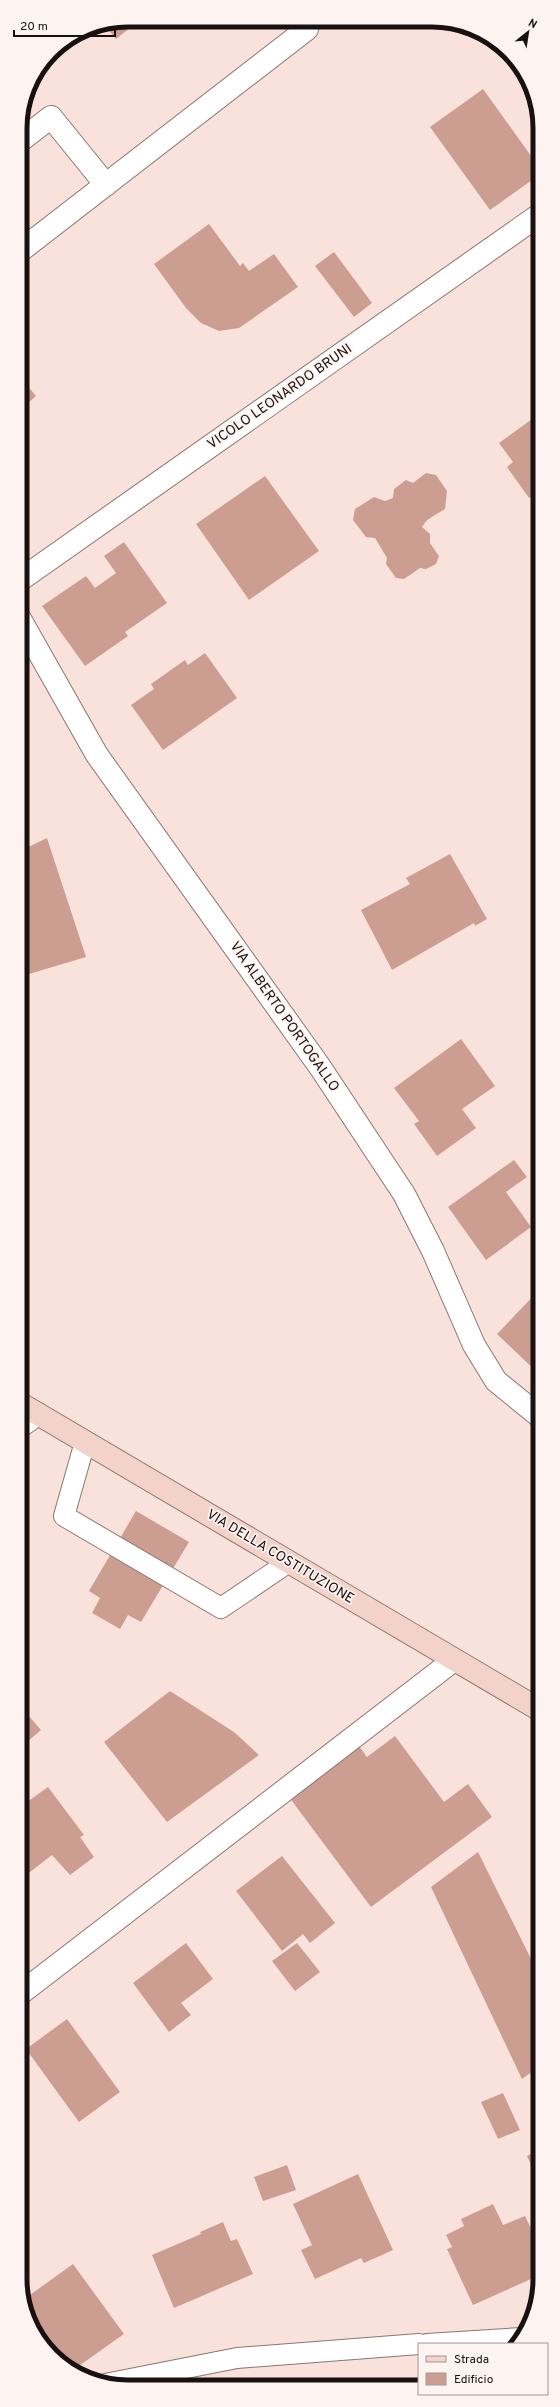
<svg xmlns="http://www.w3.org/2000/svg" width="560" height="2407" font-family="Overpass,sans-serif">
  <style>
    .building { fill: #cc9e91 }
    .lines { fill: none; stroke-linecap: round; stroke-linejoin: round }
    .lane-casing { stroke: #8b7670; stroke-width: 22 }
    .street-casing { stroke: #8b7670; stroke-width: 24 }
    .secondary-casing { stroke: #8b7670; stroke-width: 24 }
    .lane { stroke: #fff; stroke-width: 20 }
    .street { stroke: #fff; stroke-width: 22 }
    .secondary { stroke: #f2d2c9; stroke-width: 22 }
    .labels { text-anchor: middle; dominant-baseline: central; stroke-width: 3.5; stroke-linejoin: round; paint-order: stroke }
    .street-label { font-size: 14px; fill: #19110f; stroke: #fdf3f0 }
    .rim { fill: none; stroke: #19110f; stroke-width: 5 }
  </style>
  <rect width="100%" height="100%" fill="#fae2dc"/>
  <path class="building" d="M128 20H140L116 39 104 25Z
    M483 89 539 167V175L490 210 430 127Z
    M209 224 240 266 243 263 249 271 274 254 298 287 239 328 219 331 201 323 186 308 154 264Z
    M334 252 372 303 354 317 315 266Z
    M20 377 36 396 20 410Z
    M539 414V491L529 498 507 467 513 462 499 443Z
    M426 473 436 475 447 491 445 509 427 520 422 527 430 534V543L439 556 436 564 426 569 420 568 404 579 396 578 386 564 387 558 375 538 366 537 353 520 355 509 374 497 385 501 393 498 394 489 406 480 413 483Z
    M265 476 319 551 249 600 196 524Z
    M124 542 167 603 125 632 128 636 85 666 42 606 86 576 95 588 116 573 104 556Z
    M205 653 237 698 163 750 131 705 154 689 151 684 185 660 188 665Z
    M47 838 86 957 29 974 21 950 20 851Z
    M450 854 487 919 475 926 474 923 392 970 361 910 410 884 406 878Z
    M461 1039 495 1086 462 1109 476 1128 437 1156 414 1124 419 1121 394 1088Z
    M514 1160 527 1177 506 1192 531 1227 486 1260 448 1207Z
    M539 1290V1374L497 1334Z
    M136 1511 189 1542 141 1622 128 1615 120 1629 92 1613 100 1598 89 1591Z
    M170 1691 234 1732 259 1755 167 1822 104 1742Z
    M21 1707 41 1730 21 1747Z
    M395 1736 444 1802 468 1784 492 1817 371 1907 289 1797 359 1746 367 1757Z
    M48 1787 84 1835 80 1837 94 1857 70 1875 52 1855 21 1879V1802L23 1805Z
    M478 1852 540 1977V2066L522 2079 431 1887Z
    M282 1856 335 1923 310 1943 303 1934 282 1951 236 1891Z
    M186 1943 213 1979 181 2003 191 2015 169 2032 133 1983Z
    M297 1943 320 1972 295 1991 272 1961Z
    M67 2019 120 2092 79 2122 26 2049Z
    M503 2093 520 2130 498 2139 481 2102Z
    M540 2149V2179L538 2180 527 2156Z
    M287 2165 296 2190 263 2201 254 2177Z
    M358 2174 393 2250 364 2263 361 2258 315 2279 301 2250 312 2245 293 2204Z
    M493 2204 503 2225 525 2216 540 2247V2275L473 2305 447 2249 452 2247 446 2235 464 2226 461 2219Z
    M223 2222 231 2241 237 2239 253 2274 174 2308 152 2255 201 2234 200 2232Z
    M73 2264 124 2334 76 2368 52 2355 31 2326 23 2300Z"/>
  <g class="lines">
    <defs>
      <path id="lane" d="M85 1442 64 1516 221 1608 289 1562
        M427 2344 521 2338
        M105 2384 237 2358 419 2344"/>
      <path id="street" d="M20 141 51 117 106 185
        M20 251 307 29
        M20 580 539 215
        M20 619 97 755 320 1067 404 1194 433 1251 474 1345 496 1381 539 1416
        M21 1426 38 1414
        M21 1993 454 1660"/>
      <path id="secondary" d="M21 1404 540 1710"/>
    </defs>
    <use href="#lane" class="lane-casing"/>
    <use href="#street" class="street-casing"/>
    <use href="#secondary" class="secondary-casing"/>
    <use href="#lane" class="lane"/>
    <use href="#street" class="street"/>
    <use href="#secondary" class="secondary"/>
  </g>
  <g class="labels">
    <g class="street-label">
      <text transform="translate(280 397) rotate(-35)">VICOLO LEONARDO BRUNI</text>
      <text transform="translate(284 1017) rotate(55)">VIA ALBERTO PORTOGALLO</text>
      <text transform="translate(280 1557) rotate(31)">VIA DELLA COSTITUZIONE</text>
    </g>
  </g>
  <path d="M0 0H560V2407H0ZM128 27H432A101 101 0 0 1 533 128V2279A101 101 0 0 1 432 2380H128A101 101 0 0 1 27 2279V128A101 101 0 0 1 128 27Z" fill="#fdf3f0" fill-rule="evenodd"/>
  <path class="rim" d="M128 27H432A101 101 0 0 1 533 128V2279A101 101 0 0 1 432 2380H128A101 101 0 0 1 27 2279V128A101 101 0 0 1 128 27Z"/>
  <rect x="418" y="2343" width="130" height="52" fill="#fdf3f0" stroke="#a29996"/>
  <rect x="426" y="2356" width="20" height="6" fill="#f2d2c9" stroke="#a29996"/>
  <text x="454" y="2363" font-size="12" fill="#19110f">Strada</text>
  <rect x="426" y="2373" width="20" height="12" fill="#cc9e91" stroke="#a29996"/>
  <text x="454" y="2383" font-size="12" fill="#19110f">Edificio</text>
  <g transform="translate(528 32) rotate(30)" stroke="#fdf3f0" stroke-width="3" paint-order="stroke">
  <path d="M0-3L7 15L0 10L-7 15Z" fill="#19110f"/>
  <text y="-6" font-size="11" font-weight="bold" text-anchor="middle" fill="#19110f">N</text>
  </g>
  <path d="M14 30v6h101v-6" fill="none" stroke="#19110f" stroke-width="2"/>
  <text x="20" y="30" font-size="12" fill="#19110f" stroke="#fdf3f0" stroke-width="3" paint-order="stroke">20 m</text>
</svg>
